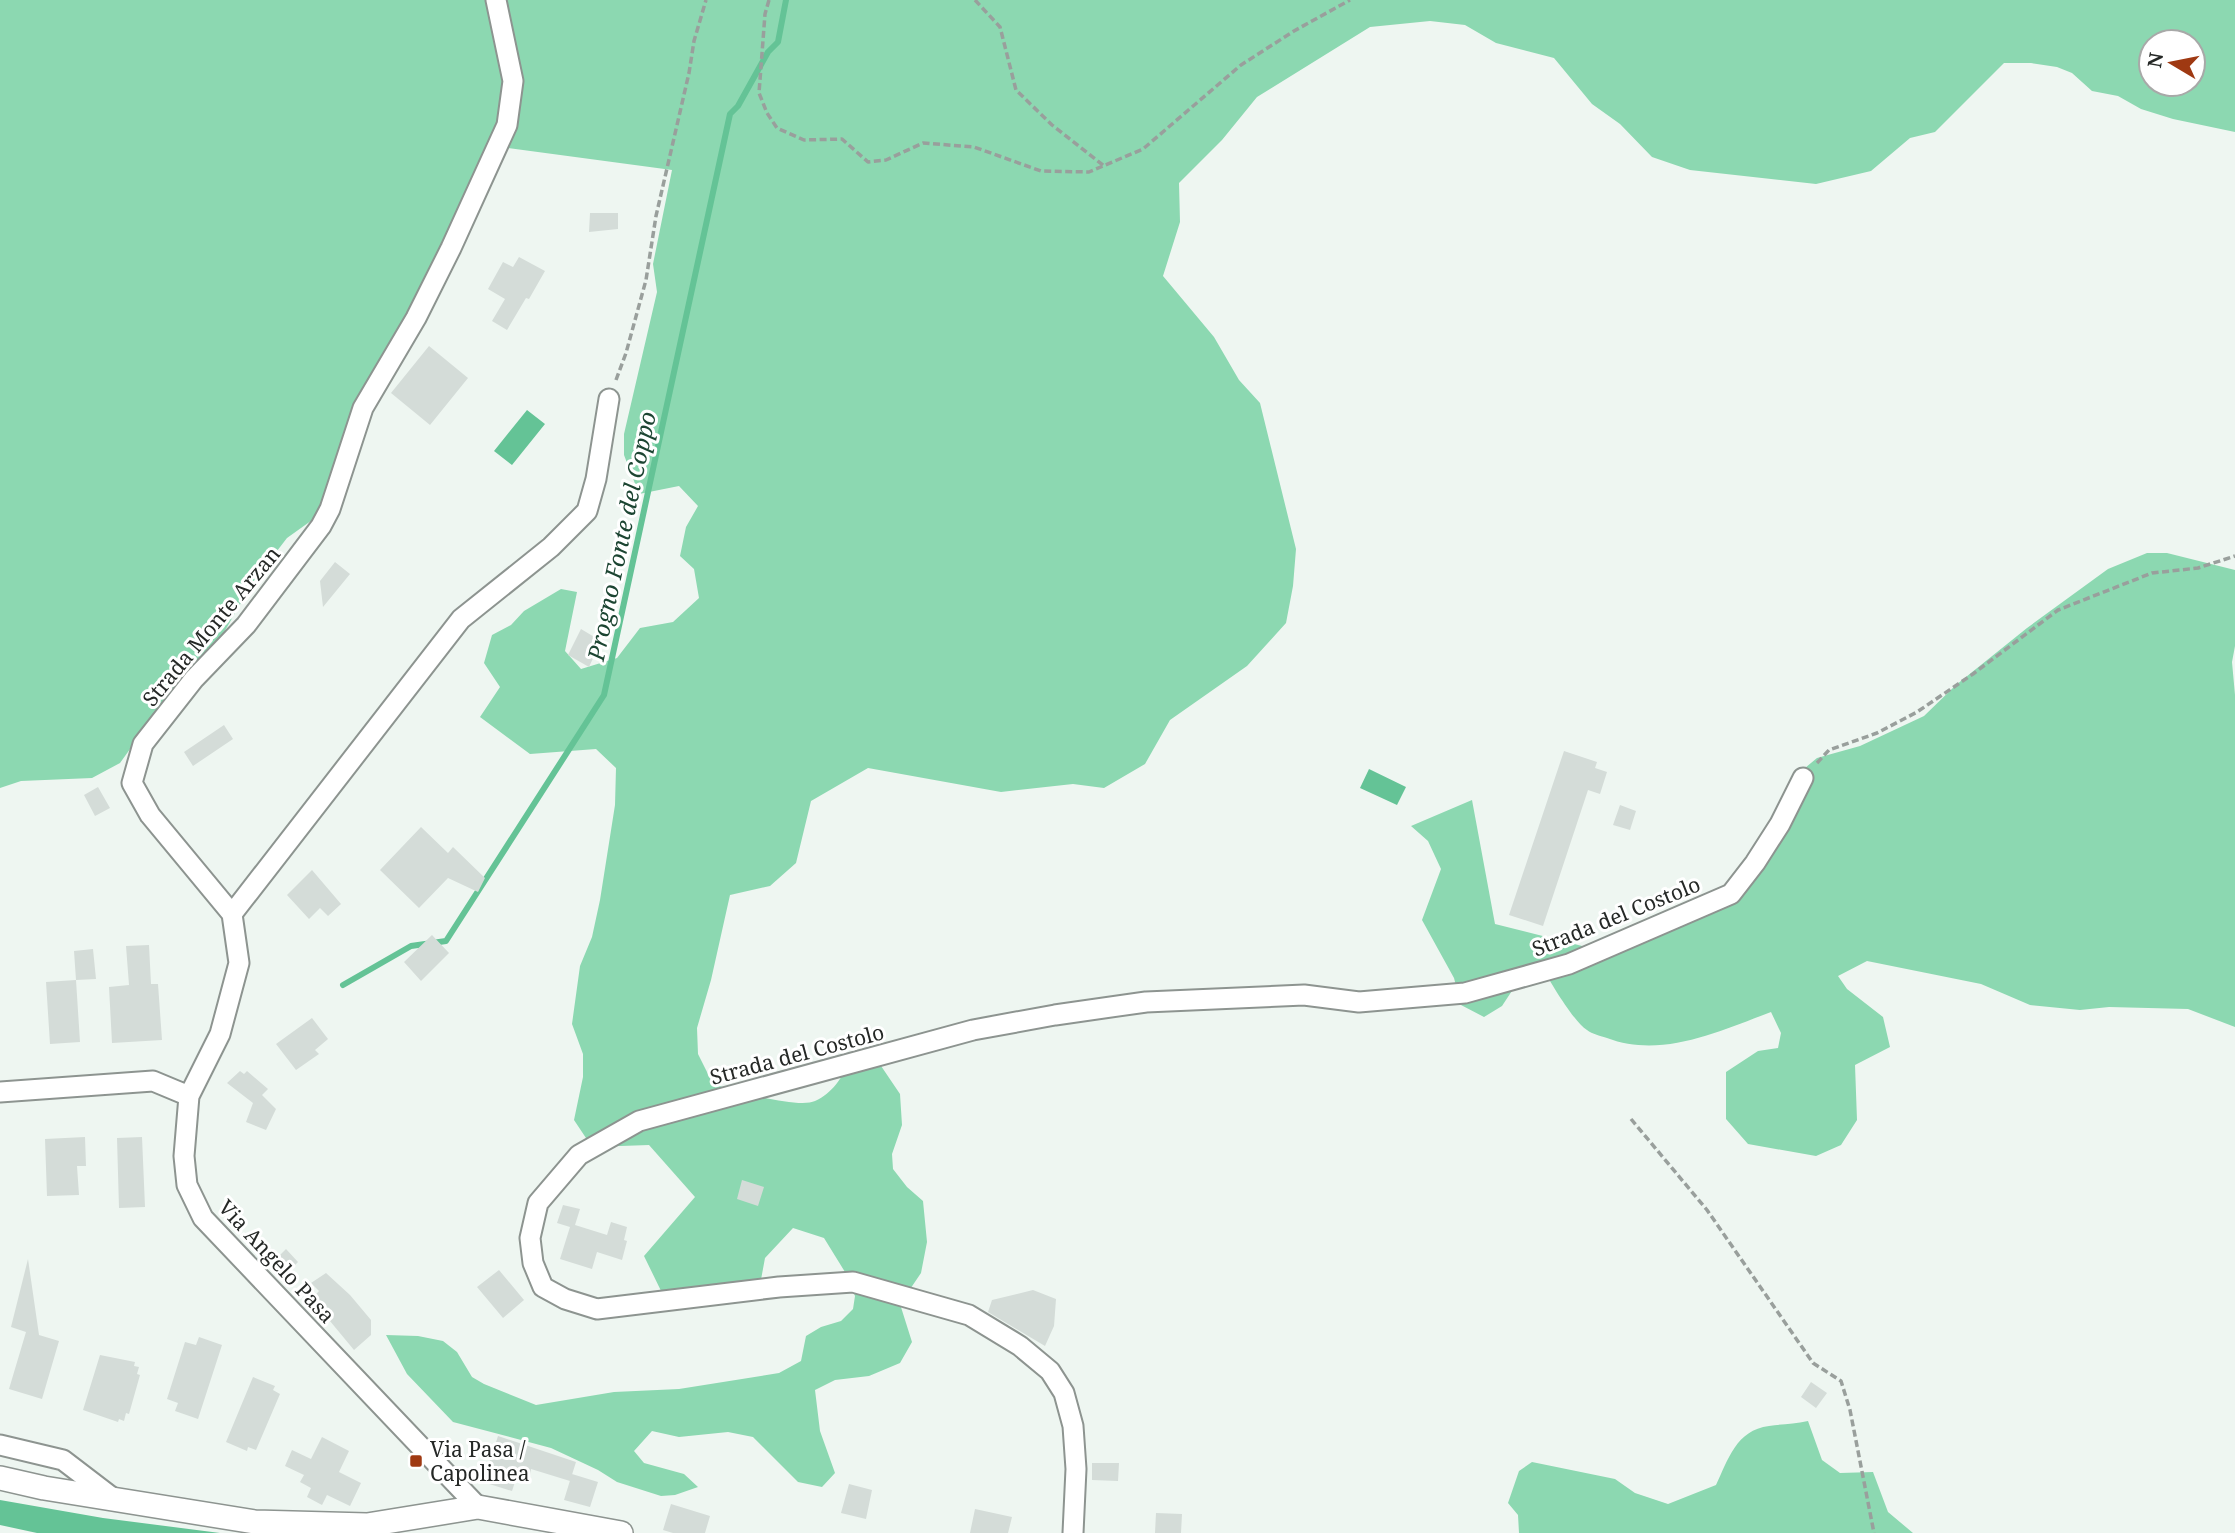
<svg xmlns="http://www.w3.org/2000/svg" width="2235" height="1533" font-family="'Noto Serif',serif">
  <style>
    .green { fill: #8cd8b1; fill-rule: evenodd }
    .water { fill: #64c396 }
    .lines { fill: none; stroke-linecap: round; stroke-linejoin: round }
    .stream { stroke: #64c396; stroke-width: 6 }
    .building { fill: #d4dcd8 }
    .minor-casing { stroke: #8d9490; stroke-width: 23 }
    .tertiary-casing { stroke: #8d9490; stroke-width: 26 }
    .path { stroke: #999f9c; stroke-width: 3.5; stroke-dasharray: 7 3.5; stroke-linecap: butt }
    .minor { stroke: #fff; stroke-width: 19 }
    .tertiary { stroke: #fff; stroke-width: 23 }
    .poi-dot { fill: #9f3912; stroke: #fff; stroke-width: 2.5 }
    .labels { text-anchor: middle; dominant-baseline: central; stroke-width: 6; stroke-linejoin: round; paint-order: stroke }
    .street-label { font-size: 21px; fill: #252826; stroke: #fff }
    .poi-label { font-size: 21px; fill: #252826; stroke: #fff; text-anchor: start }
    .water-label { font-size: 23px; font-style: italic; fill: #1c4532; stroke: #fff }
  </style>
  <rect width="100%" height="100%" fill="#eef6f1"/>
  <path class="green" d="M0 0H2235V132L2173 119 2141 109 2118 96 2092 91 2072 73 2057 67 2031 63H2004L1935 132 1910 138 1871 171 1816 184 1690 170 1652 157 1620 124 1592 104 1554 58 1496 43 1465 25 1430 21 1370 27 1257 97 1222 140 1179 183 1180 222 1163 276 1214 337 1239 380 1260 403 1296 549 1293 586 1286 623 1247 666 1170 720 1145 764 1104 788 1073 784 1001 792 868 768 811 801 796 863 770 886 730 895 711 980 697 1028 698 1054 713 1084C732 1090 798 1109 815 1101 833 1093 841 1078 851 1061L877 1060 900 1094 902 1125 892 1154 893 1169 907 1187 923 1201 927 1242 921 1273 900 1304 912 1342 900 1363 869 1376 835 1380 815 1390 820 1431 835 1473 822 1487 798 1482 753 1437 728 1432 679 1437 652 1431 634 1451 644 1463 684 1474 698 1487 675 1495 661 1496 617 1482 598 1470 551 1448 453 1422 407 1374 386 1335 418 1336 443 1341 457 1352 472 1377 484 1384 536 1405 614 1392 679 1389 779 1373 801 1361 806 1336 821 1327 841 1321 853 1309 855 1296 845 1272 824 1238 793 1228 765 1258 760 1285 730 1304 707 1306 665 1299 644 1256 695 1197 649 1145 592 1147 574 1120 583 1077V1054L572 1024 580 966 592 937 600 900 615 805 616 768 596 749 530 754 480 717 500 687 484 663 492 635 511 625 524 611 561 589 577 592 565 651 581 669 617 658 640 628 673 622 699 598 694 569 680 556 686 527 698 506 679 486 639 494 624 455V434L657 292 653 264 672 170 494 146 322 513 287 538 253 582 219 641 153 717 120 763 92 778 21 781 0 788ZM2151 42H2193V84H2151Z
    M2147 553H2167L2235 570V646L2232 662 2235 695V1027L2188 1009 2109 1007 2080 1010 2030 1005 1981 984 1867 961 1838 976 1847 989 1883 1017 1890 1047 1855 1065 1857 1120 1841 1145 1816 1156 1748 1144 1726 1119V1072L1758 1051 1778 1048 1781 1033 1771 1012C1720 1031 1662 1059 1607 1038 1601 1036 1592 1034 1587 1030 1573 1021 1549 980 1541 965L1527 968 1502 1006 1484 1017 1461 1005 1454 978 1422 920 1441 869 1428 841 1411 826 1472 800 1495 924 1590 948 1722 892 1750 865 1799 773 1817 758 1860 746 1924 716 1956 685 2027 628 2108 569Z
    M1808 1421 1822 1460 1840 1473 1873 1472 1888 1512 1913 1533H1519L1518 1515 1508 1503 1519 1471 1532 1462 1615 1479 1635 1493 1668 1504 1716 1485C1728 1460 1736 1430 1769 1426 1782 1424 1794 1424 1808 1421Z"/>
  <path class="water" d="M527 410 545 424 512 465 494 451Z
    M1369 769 1406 787 1397 805 1360 788Z
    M0 1500 103 1518 220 1533H37L0 1525Z"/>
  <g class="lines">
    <path class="stream" d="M343 985 411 946 446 941 604 695 730 114 738 106 768 52 778 42 786 0"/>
  </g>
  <path class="building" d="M590 213H618V229L589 232Z
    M519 257 545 271 529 299 526 298 507 330 492 321 505 299 488 289 503 262 513 267Z
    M429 346 468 378 430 425 391 393Z
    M335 562 350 574 323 607 320 581Z
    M581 629 601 641 589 667 568 655Z
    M224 725 233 739 193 766 184 752Z
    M1564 751 1597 762 1595 768 1607 772 1600 794 1588 790 1543 926 1509 915Z
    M98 787 110 808 95 816 84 795Z
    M1620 805 1636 811 1630 830 1613 825Z
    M421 827 448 853 453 847 485 878 478 892 448 878 419 908 380 870Z
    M312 870 341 904 328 916 320 908 309 919 287 895Z
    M432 935 449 953 421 981 404 962Z
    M149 945 151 984H158L162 1040 112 1043 109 987 129 985 126 946Z
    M93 949 96 979 76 980 74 951Z
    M76 980 80 1042 50 1044 46 982Z
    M312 1018 328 1039 315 1050 319 1054 296 1070 276 1044Z
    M240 1071 244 1074 247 1071 268 1089 262 1095 276 1109 266 1130 246 1122 253 1103 227 1083Z
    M85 1137 86 1166H77L79 1195 47 1196 45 1139Z
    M142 1137 145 1207 119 1208 117 1138Z
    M742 1180 764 1187 758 1206 737 1199Z
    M563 1205 580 1209 575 1225 607 1235 611 1222 627 1227 624 1240 627 1241 622 1260 597 1252 592 1269 560 1259 570 1227 557 1223Z
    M286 1249 298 1262 286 1274 274 1261Z
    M28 1259 39 1335 59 1341 42 1399 9 1389 26 1332 11 1327Z
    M499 1270 524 1300 503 1318 477 1287Z
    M326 1273 350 1295 371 1320V1335L354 1350 325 1315 310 1301 319 1291 311 1283Z
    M1033 1290 1056 1299 1054 1326 1045 1346 988 1312 992 1300Z
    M199 1337 222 1345 198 1419 175 1411 178 1403 167 1399 185 1342 196 1345Z
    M100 1355 135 1362 134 1366 139 1367 137 1374 140 1375 129 1414 126 1413 124 1421 119 1419 118 1422 83 1410Z
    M253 1377 275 1386 273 1390 280 1394 256 1450 248 1447 247 1451 226 1442Z
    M1811 1382 1827 1393 1816 1408 1801 1397Z
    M498 1436 576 1462 570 1481 531 1469 530 1476 518 1473 512 1491 483 1482Z
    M322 1437 349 1451 339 1472 361 1483 350 1506 327 1495 322 1505 307 1497 311 1488 300 1482 304 1475 285 1466 292 1450 311 1459Z
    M1092 1463H1119L1118 1481 1092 1480Z
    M572 1474 598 1482 590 1507 564 1500Z
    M849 1484 872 1490 866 1519 841 1513Z
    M671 1504 710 1516 705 1533H673L663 1530Z
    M975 1509 1012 1517 1008 1533H970Z
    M1156 1513 1182 1514 1181 1533H1155Z"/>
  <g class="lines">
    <defs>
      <path id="minor" d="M232 914 461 619 551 547 587 511 596 479 609 399
        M0 1092 153 1081 189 1096
        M0 1445 63 1460 114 1499
        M478 1507 203 1218 187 1185 184 1156 189 1096 220 1034 239 963 232 914 150 815 132 783 143 744 194 679 246 625 321 526 330 509 363 408 416 318 451 248 507 125 513 81 496 0
        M1073 1533 1076 1469 1073 1426 1064 1393 1050 1371 1020 1346 969 1315 853 1282 779 1287 597 1309 565 1299 543 1287 533 1263 530 1238 538 1203 579 1155 639 1121 973 1030 1055 1015 1146 1002 1304 995 1359 1002 1465 993 1569 964 1731 894 1755 863 1780 824 1803 778"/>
      <path id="tertiary" d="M0 1478 44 1488 255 1522 367 1525 478 1507 621 1533"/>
    </defs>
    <use href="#minor" class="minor-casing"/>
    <use href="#tertiary" class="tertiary-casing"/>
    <path class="path" d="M769 0 765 14 759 93 767 113 777 128 804 140 842 139 868 162 886 160 923 143 974 147 1041 171 1089 172 1143 149 1241 65 1294 31 1350 0
      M975 0 1000 27 1016 90 1052 125 1104 166
      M616 380 626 353 646 280 656 216 689 73 694 41 706 0
      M1817 763 1829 750 1877 733 1917 712 1973 674 2058 610 2152 573 2198 568 2235 556
      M1631 1119 1707 1210 1813 1363 1841 1381 1850 1410 1874 1533"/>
    <use href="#minor" class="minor"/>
    <use href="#tertiary" class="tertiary"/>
  </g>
  <rect class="poi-dot" x="409" y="1454" width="14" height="14" rx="3.5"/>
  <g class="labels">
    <g class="street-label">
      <text transform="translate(211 626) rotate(-50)">Strada Monte Arzan</text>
      <text transform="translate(1616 916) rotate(-22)">Strada del Costolo</text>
      <text transform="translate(797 1054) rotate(-15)">Strada del Costolo</text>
      <text transform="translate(277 1261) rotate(47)">Via Angelo Pasa</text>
    </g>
    <g class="poi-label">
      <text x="430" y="1449">Via Pasa /<tspan x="430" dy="24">Capolinea</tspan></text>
    </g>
    <g class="water-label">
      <text transform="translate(621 536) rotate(-78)">Progno Fonte del Coppo</text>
    </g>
  </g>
  <g transform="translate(2172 63) rotate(280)"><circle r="33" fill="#ffffff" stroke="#a8a9a8" stroke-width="2"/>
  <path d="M0-5L12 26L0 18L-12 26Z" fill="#9f3912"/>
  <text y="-10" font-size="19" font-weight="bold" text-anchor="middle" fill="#252826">N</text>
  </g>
</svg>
